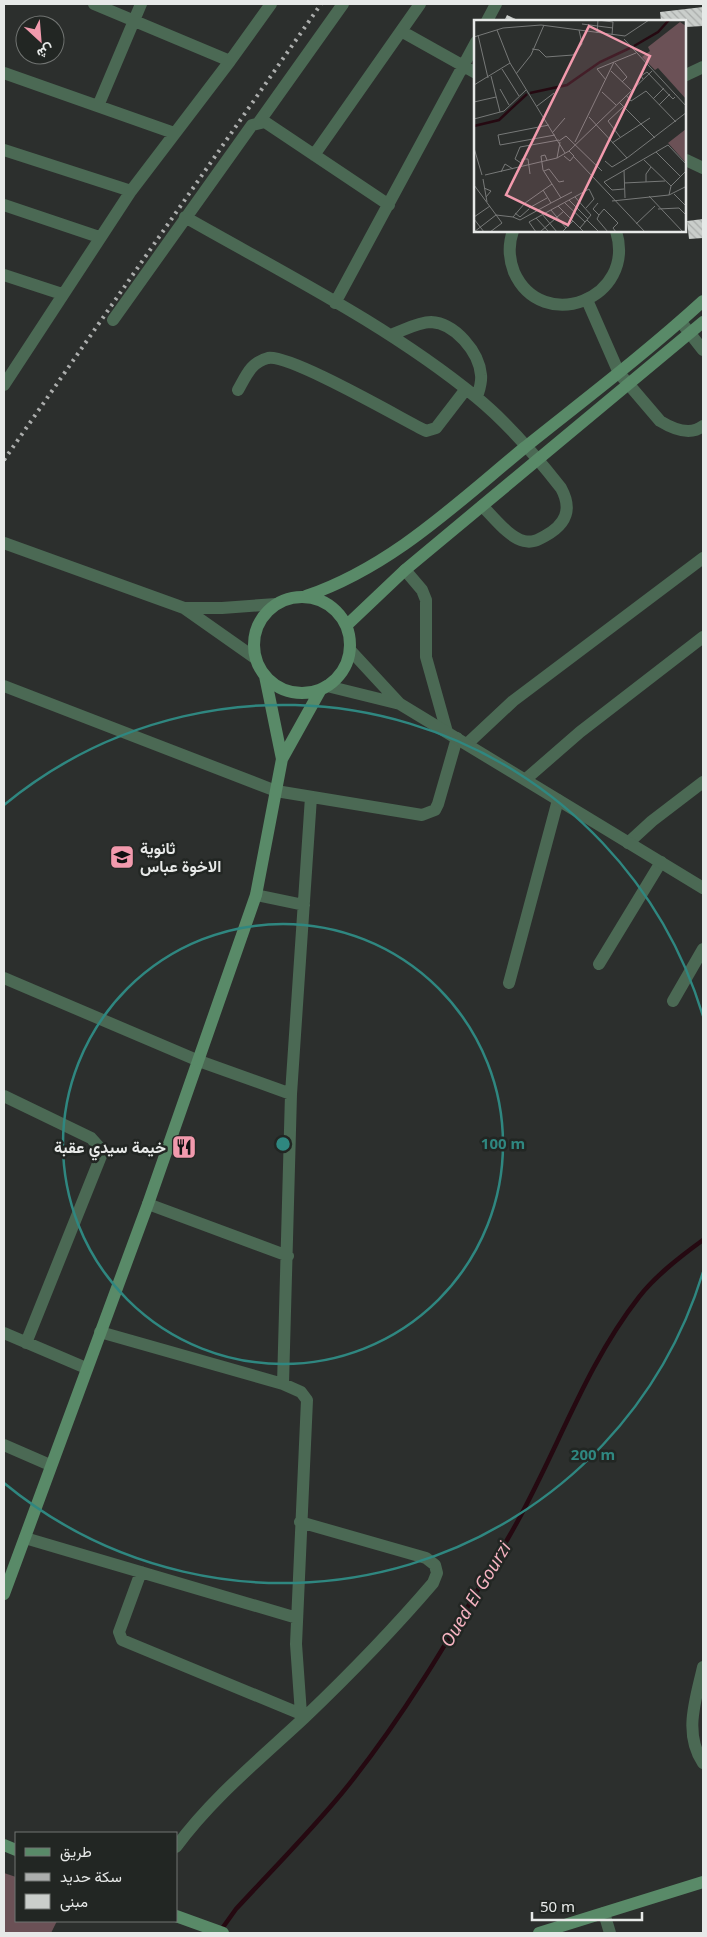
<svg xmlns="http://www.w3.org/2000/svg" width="707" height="1937" font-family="'Noto Sans',Vazirmatn,sans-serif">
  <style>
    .green { fill: #6b5156 }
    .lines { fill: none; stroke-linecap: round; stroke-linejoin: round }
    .stream { stroke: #250911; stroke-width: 4.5 }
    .building { fill: url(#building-back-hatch) }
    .minor { stroke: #4b6954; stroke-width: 12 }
    .tertiary { stroke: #4b6954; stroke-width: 12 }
    .secondary { stroke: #598a68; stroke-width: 12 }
    .rail { stroke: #acaead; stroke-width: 4; stroke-dasharray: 2.5 5; stroke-linecap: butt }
    .ring { fill: none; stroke: #2f8780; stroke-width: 2.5 }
    .labels { text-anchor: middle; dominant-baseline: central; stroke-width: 5; stroke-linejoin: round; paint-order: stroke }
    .poi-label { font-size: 16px; font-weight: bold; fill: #e7e9e8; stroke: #222623; text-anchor: start }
    .water-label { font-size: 18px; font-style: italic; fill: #f6b3c1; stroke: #222623 }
    .inset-river { fill: none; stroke: #250911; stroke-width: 2.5 }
    .inset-road { fill: none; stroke: #777978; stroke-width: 1 }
    .view { fill: #f29aad; fill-opacity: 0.15; stroke: #f29aad; stroke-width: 2.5 }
    .inset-edge { fill: none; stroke: #e7e9e8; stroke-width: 2.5 }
    .centre { fill: #2f8780; stroke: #222623; stroke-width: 2.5 }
    .ring-label { font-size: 15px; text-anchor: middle; font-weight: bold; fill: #2f8780; stroke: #222623; stroke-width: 5; stroke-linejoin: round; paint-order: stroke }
  </style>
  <defs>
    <pattern id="building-back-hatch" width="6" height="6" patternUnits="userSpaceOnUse" patternTransform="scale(1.25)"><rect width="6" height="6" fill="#cacecb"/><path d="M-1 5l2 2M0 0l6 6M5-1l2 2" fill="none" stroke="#a9acaa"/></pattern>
  </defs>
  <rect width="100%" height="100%" fill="#2c2f2d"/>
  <path class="green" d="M4 1873 16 1877V1921H57L51 1933H4Z"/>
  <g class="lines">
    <path class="stream" d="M221 1930 236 1909C272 1870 309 1833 342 1793 406 1715 456 1627 507 1540 554 1461 582 1370 639 1297 656 1275 681 1256 703 1240"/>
  </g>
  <path class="building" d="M703 7V26L686 27V21H661L660 12Z
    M507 15 520 21H504Z
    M703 219V238L689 239 687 221Z"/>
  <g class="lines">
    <path class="minor" d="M94 4 230 61
      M487 21 496 4
      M401 31 476 73
      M4 73 174 133
      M686 75 703 67
      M98 106 141 4
      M259 122 343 4
      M4 150 131 191
      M314 155 420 4
      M686 160 703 168
      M4 205 99 237
      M185 217C283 273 388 325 476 397 508 423 536 456 561 488 573 510 565 525 545 536 538 540 532 543 524 541 508 537 494 517 482 506
      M513 231C508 245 509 259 514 272 542 335 637 299 616 231
      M4 275 62 294
      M587 300 619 373 660 421C673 429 690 436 703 426
      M335 303 476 42
      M113 320 252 125 265 122 389 205
      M681 322 703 350
      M390 335C402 331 418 322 431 322 455 323 479 352 481 375 482 383 479 390 477 397
      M4 385 131 191 230 61 271 4
      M238 390C246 376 251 362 268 358 290 354 400 418 426 431L436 428 466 389
      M405 570 422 590 426 600V657L447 732
      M4 686 276 791 422 815 435 810 438 804 457 738
      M467 744 513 701 703 558
      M526 779 580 732 703 637
      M628 843 652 821 703 782
      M256 895 304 905
      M599 964 661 862
      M4 978 199 1061 291 1094
      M509 983 558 800
      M673 1001 703 949
      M4 1096 91 1138 100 1148 101 1156 26 1343
      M148 1204 288 1256
      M100 1332 283 1384 301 1392 307 1400 296 1644 301 1714 305 1716
      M4 1333 86 1368
      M283 1384 291 1094 311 797
      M4 1445 50 1465
      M25 1538 297 1618
      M141 1572 119 1632 122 1640 301 1714
      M703 1667C696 1699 683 1733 703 1763
      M176 1847C212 1798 260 1759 304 1718 349 1675 392 1631 433 1583L437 1573 435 1565 426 1558 300 1522
      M604 1913 610 1933"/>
    <path class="tertiary" d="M4 543 184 608 255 658
      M184 608H222L276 604
      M350 650 400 704
      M327 686 400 704 703 888"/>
    <path class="secondary" d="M306 596C391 567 456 504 524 448 584 400 646 353 703 301
      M254 645a48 48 0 1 1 96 0a48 48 0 1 1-96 0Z
      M347 625 405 570 703 322
      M265 676 282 759
      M4 1594 148 1204 256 895 282 759 321 689
      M4 1845 16 1850
      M176 1916 223 1933
      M539 1933 703 1882"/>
    <path class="rail" d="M4 460 321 4"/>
  </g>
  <g class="ring">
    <circle cx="283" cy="1144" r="220"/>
    <path d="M703 1272A439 439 0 0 1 4 1483M4 805A439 439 0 0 1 703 1016"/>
  </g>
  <defs>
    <symbol id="school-square" viewBox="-11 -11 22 22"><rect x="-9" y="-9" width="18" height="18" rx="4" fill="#f29aad" stroke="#222623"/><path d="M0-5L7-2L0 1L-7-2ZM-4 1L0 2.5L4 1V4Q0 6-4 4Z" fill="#111"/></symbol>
    <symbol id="restaurant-square" viewBox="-11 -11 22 22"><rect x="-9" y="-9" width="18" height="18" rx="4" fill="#f29aad" stroke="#222623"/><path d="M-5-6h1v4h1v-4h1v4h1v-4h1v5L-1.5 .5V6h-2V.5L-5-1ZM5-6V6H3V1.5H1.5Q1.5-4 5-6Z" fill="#111"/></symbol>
  </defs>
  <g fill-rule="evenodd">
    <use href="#school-square" x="108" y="843" width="28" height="28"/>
    <use href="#restaurant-square" x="170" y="1133" width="28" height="28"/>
  </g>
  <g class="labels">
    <g class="poi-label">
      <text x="140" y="848">ثانوية<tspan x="140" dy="18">الاخوة عباس</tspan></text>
      <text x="166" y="1147" text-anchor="end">خيمة سيدي عقبة</text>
    </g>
    <g class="water-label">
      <text transform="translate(475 1594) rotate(-59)">Oued El Gourzi</text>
    </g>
  </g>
  <g transform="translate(474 20)">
    <rect width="212" height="212" fill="#2c2f2d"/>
    <path d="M206 2 212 6V79L184 48 181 50 168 37 176 31 174 27ZM212 109V143L194 123Z" fill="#6b5156"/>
    <path class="inset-river" d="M160 26 184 12 195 0M56 73 93 65 126 42 156 28M0 106 25 100 53 74"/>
    <path class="inset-road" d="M108 4 139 8M23 10 36 43 91 133M123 13 124 0 139 2 138 15M4 15 14 58M151 16 175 0M0 17 29 8 67 5 151 16M150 19 213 87M58 29 65 30 72 37 99 35 108 24 105 10M141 43 153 57 148 62M28 49 45 76M137 51 157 70M42 54 57 35 70 5M17 56 26 92M169 59 167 56 173 52 199 79 201 77M132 60 123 49 162 33M0 65 36 43M26 69 35 85M128 72 142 85M152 75 157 81 172 71 202 102M179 79 190 68M0 82 22 77M145 82 181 118M185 85 196 74M63 86 80 73M115 97 153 138 213 92M0 99 30 91 52 70M75 105 24 115 26 125 81 115M79 112 91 98M146 117 134 101 149 87M85 121 92 116 128 151M101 122 140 42M138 123 176 98M0 128 8 155M95 131 178 51M182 132 206 156M100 137 171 212M83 138 86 122M73 140 71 135 67 136 69 150 87 178M170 140 197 166M131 141 138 147 153 138M47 143 41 139 46 127 85 120M48 145V139H54L56 154M150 150 151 178M70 151 75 149 85 162 90 161M27 152 31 144 39 149M11 155 83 138 95 131 100 136 96 141 90 136M9 159 13 182M172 162V154L177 147M150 163 191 161M0 165 28 203 16 212M10 168 17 171 12 177M150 169 138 170 130 162 194 125 213 145M69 170 77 183 98 172M200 174 213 187M195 175 197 166 213 150M175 176 209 212M101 177 117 195 106 208M95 180 114 199M138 181 195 175 213 166M91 183 111 202M124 183 119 189 125 195 130 189 144 203 139 208 142 212M84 186 110 212M55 188 73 178M184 189 205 188 213 196M77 190 92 208M41 193 46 197 55 189M68 194 83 212M125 195 123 199 134 212M0 197 16 186M39 197 46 200 77 183M62 198 75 212M0 199 10 212M113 200 125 212M162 204 181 186M0 212 22 195 39 197 51 183 78 164M62 212 55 202 115 169 120 179 112 188M66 212 90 191M88 212 99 201"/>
    <path class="view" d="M115 6 176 36 94 205 32 175Z"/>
    <rect width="212" height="212" class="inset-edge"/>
  </g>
  <circle cx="283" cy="1144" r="8" class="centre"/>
  <g class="ring-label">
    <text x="503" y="1149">100 m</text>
    <text x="593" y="1460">200 m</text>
  </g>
  <rect width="707" height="1937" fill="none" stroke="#e7e9e8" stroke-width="10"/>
  <rect x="15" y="1832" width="162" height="90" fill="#222623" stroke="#717472"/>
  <rect x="25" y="1848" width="25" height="8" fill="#598a68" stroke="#717472"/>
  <text x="60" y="1857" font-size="15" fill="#e7e9e8">طريق</text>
  <rect x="25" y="1873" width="25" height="8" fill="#acaead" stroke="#717472"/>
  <text x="60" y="1882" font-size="15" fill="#e7e9e8">سكة حديد</text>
  <rect x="25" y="1894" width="25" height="15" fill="#cacecb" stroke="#717472"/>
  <text x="60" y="1907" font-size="15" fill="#e7e9e8">مبنى</text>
  <g transform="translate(40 40) rotate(154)"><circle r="24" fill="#222623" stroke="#717472"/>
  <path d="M0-4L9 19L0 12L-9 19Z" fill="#f29aad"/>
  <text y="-8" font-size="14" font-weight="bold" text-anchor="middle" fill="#e7e9e8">ش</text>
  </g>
  <path d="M532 1912v8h110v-8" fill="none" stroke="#e7e9e8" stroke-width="2.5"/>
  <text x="540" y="1912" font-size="15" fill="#e7e9e8" stroke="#222623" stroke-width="4" paint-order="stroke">50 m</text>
</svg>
